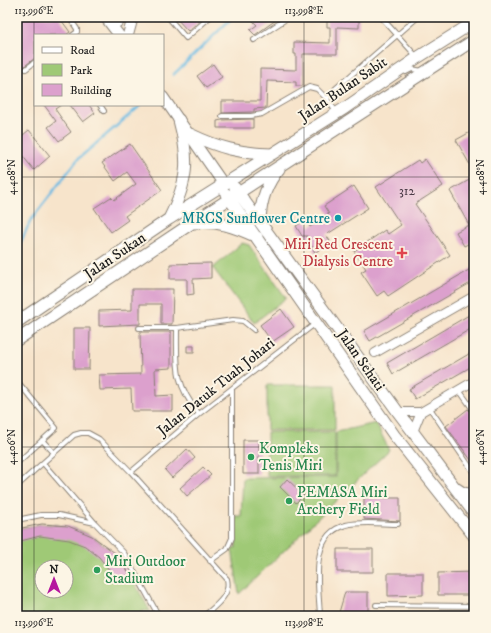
<svg xmlns="http://www.w3.org/2000/svg" width="491" height="633" font-family="'IM FELL DW Pica',serif">
  <style>
    .green { fill: #9fc976; stroke: #5e7249; fill-rule: evenodd }
    .lines { fill: none; stroke-linecap: round; stroke-linejoin: round }
    .stream { stroke: #68bae3; stroke-width: 2.5 }
    .building { fill: #dca0cd }
    .service-casing { stroke: #8a8074; stroke-width: 6 }
    .minor-casing { stroke: #8a8074; stroke-width: 10 }
    .tertiary-casing { stroke: #8a8074; stroke-width: 12 }
    .secondary-casing { stroke: #8a8074; stroke-width: 13 }
    .service { stroke: #fff; stroke-width: 4 }
    .minor { stroke: #fff; stroke-width: 8 }
    .tertiary { stroke: #fff; stroke-width: 10 }
    .secondary { stroke: #fff; stroke-width: 11 }
    .ticks { fill: none; stroke: #1c1c1c; stroke-width: 1; stroke-opacity: 0.45 }
    .culture-dot { fill: #0f9aa8; stroke: #fcf5e5; stroke-width: 1.5 }
    .health-dot { fill: #e0444e; stroke: #fcf5e5; stroke-width: 1.5 }
    .leisure-dot { fill: #2e9e5b; stroke: #fcf5e5; stroke-width: 1.5 }
    .labels { text-anchor: middle; dominant-baseline: central; stroke-width: 4; stroke-linejoin: round; paint-order: stroke }
    .number-label { font-size: 13px; fill: #4c3d48 }
    .street-label { font-size: 15px; fill: #1c1c1c; stroke: #fcf5e5 }
    .culture-label { font-size: 15px; fill: #0d838f; stroke: #fcf5e5; text-anchor: end }
    .health-label { font-size: 15px; fill: #be3a42; stroke: #fcf5e5; text-anchor: end }
    .leisure-label { font-size: 15px; fill: #27864d; stroke: #fcf5e5; text-anchor: start }
    .neatline { fill: none; stroke: #1c1c1c; stroke-width: 1.5 }
    .ticks-label { font-size: 10px; text-anchor: middle; fill: #1c1c1c }
  </style>
  <rect width="100%" height="100%" fill="#fcf5e5"/>
  <filter id="ink" filterUnits="userSpaceOnUse"><feTurbulence type="fractalNoise" baseFrequency=".025" numOctaves="2"/><feDisplacementMap in="SourceGraphic" scale="8" xChannelSelector="R" yChannelSelector="G"/><feConvolveMatrix kernelMatrix="1 2 1 2 8 2 1 2 1" color-interpolation-filters="sRGB"/></filter>
  <filter id="wash" filterUnits="userSpaceOnUse"><feTurbulence type="fractalNoise" baseFrequency=".012" numOctaves="4" result="noise"/><feDisplacementMap in="SourceGraphic" scale="16" xChannelSelector="R" yChannelSelector="G"/><feGaussianBlur stdDeviation="0.9" result="paint"/><feColorMatrix in="noise" values="0 0 0 0 0 0 0 0 0 0 0 0 0 0 0 0 0 1.4 0 .05"/><feComposite in="paint" operator="in"/></filter>
  <g filter="url(#wash)">
    <rect width="100%" height="100%" fill="#f7e4cb"/>
    <path class="green" d="M242 243 249 245 286 298 254 323 213 268Z
      M267 385H335V430H267Z
      M376 423 389 450 239 594 232 549 236 548 235 516H241L243 478 336 477V432Z
      M267 432H335V476H267Z
      M42 524C103 524 124 563 150 611H142V616H17V529ZM42 567H66V591H42Z"/>
    <g class="lines">
      <path class="stream" d="M173 75 233 17
        M17 250 31 220 78 159 141 105"/>
    </g>
    <g id="blocks">
      <path class="building" d="M17 17H59L70 32 66 35H35V58L17 72Z
        M175 17H204L188 31Z
        M256 17H261L263 20 268 17H280L255 35 250 30 257 25 252 20Z
        M327 17H359V28L337 27V54H303V86H296V82L267 81 266 108 254 109V112H251L222 113V101H260V69L296 70V54H294V42L330 43V27H327Z
        M213 64 222 77 206 88 197 76Z
        M44 105H61L55 109 71 132 59 141 48 127 56 121Z
        M70 105H89L95 113 83 122Z
        M222 120 253 119V128H217V121Z
        M29 130 50 156 34 170 17 149V140Z
        M474 130V172L456 140Z
        M130 144 162 190 125 216 128 220 111 232 94 208 111 197 114 200 136 184 127 172 115 181 102 163Z
        M425 159 443 186 415 204 450 255 388 296 384 291 377 296 361 272 366 269 354 251 385 230 388 234 401 225 376 187 418 160 420 163Z
        M471 179 474 184V241L464 246 456 232 469 225 450 191Z
        M354 186 368 208 326 235 330 241 315 253 307 236H302L296 226 302 222H307L310 227 329 214 324 206Z
        M211 263V278L193 279 194 294 187 295V279H170V264Z
        M474 267V281L370 341 364 331Z
        M132 289H173L172 324H161V304H140V324L99 326V311L132 310Z
        M281 309 294 327 272 342 260 325Z
        M469 315 474 323V327L393 374 387 363Z
        M74 328H90L89 369H74Z
        M140 332H171V368L155 369 156 396 173 395V411H132L131 389 100 390 99 375 141 374Z
        M187 346H194V352H187Z
        M474 351V365L415 399 409 389Z
        M468 409 474 416V464L446 426Z
        M243 440H259V474H243Z
        M187 449 195 458 172 478 165 470Z
        M203 467 211 475 187 496 180 488Z
        M287 479 304 495 296 503 280 487Z
        M364 498H400V521L364 519Z
        M42 524 68 526 92 536 115 553 130 574 118 581 99 557 85 546 69 540 40 536 17 542V529Z
        M337 549H373V572H337Z
        M474 572V595H438V573Z
        M388 573H423V595L388 596Z
        M345 592H368V616H338Z"/>
    </g>
  </g>
  <g filter="url(#ink)">
    <use href="#blocks" fill-opacity="0" stroke="#8a8074" stroke-width="1"/>
    <g class="lines">
      <defs>
        <path id="service" d="M69 17 77 29V32L73 35
          M168 17 186 38 210 17
          M381 17 417 57
          M254 40 289 17
          M26 69 35 62
          M406 72 412 69 422 71
          M100 105 104 111
          M337 113 327 99 335 89 418 17
          M222 116H251L262 114 309 87 317 89 327 99
          M139 328H177L233 320 243 321 254 330
          M177 328C177 366 174 383 199 414
          M17 381 56 428 17 463
          M459 390 474 411
          M429 407 474 473
          M42 440 54 453
          M43 463 95 523
          M131 472 199 414 316 323
          M17 486 74 435 81 433H88L99 439 131 472 227 579C231 596 215 606 204 616
          M17 520 41 515H59L95 523 124 553 156 611 157 616
          M210 561 227 549 232 538V390
          M376 605 474 606
          M320 616C319 587 308 534 346 525 362 521 382 524 398 524"/>
        <path id="minor" d="M375 353 474 296
          M398 412H421L474 381
          M413 432 421 412"/>
        <path id="tertiary" d="M105 17 119 35
          M112 26 124 17
          M128 35 133 17
          M163 97 220 179 221 187"/>
        <path id="secondary" d="M190 134C217 147 241 154 272 154
          M235 188 398 412 474 513
          M226 194 394 435 474 536
          M169 219C188 181 190 161 179 120
          M260 220C261 200 266 184 279 169
          M193 223C219 221 233 226 257 237
          M17 322 169 219 345 108 417 58 474 22
          M17 340 192 223 474 40
          M457 489 463 493 474 495"/>
      </defs>
      <use href="#service" class="service-casing"/>
      <use href="#minor" class="minor-casing"/>
      <use href="#tertiary" class="tertiary-casing"/>
      <use href="#secondary" class="secondary-casing"/>
      <use href="#service" class="service"/>
      <use href="#minor" class="minor"/>
      <use href="#tertiary" class="tertiary"/>
      <use href="#secondary" class="secondary"/>
    </g>
  </g>
  <path class="ticks" d="M34 17V616M304 17V616M17 177H474M17 447H474"/>
  <circle class="culture-dot" cx="338" cy="218" r="4"/>
  <path class="health-dot" d="M400 247h4v4h4v4h-4v4h-4v-4h-4v-4h4z"/>
  <g class="leisure-dot">
    <circle cx="251" cy="457" r="4"/>
    <circle cx="289" cy="501" r="4"/>
    <circle cx="97" cy="570" r="4"/>
  </g>
  <g class="labels">
    <g class="number-label">
      <text x="407" y="191">312</text>
    </g>
    <g class="street-label">
      <text transform="translate(343 89) rotate(-34)">Jalan Bulan Sabit</text>
      <text transform="translate(115 256) rotate(-34)">Jalan Sukan</text>
      <text transform="translate(361 360) rotate(55)">Jalan Sehati</text>
      <text transform="translate(216 387) rotate(-39)">Jalan Datuk Tuah Johari</text>
    </g>
    <g class="culture-label">
      <text x="330" y="218">MRCS Sunflower Centre</text>
    </g>
    <g class="health-label">
      <text x="393" y="244">Miri Red Crescent<tspan x="393" dy="17">Dialysis Centre</tspan></text>
    </g>
    <g class="leisure-label">
      <text x="259" y="448">Kompleks<tspan x="259" dy="17">Tenis Miri</tspan></text>
      <text x="297" y="492">PEMASA Miri<tspan x="297" dy="17">Archery Field</tspan></text>
      <text x="105" y="561">Miri Outdoor<tspan x="105" dy="17">Stadium</tspan></text>
    </g>
  </g>
  <rect width="491" height="633" fill="none" stroke="#fcf5e5" stroke-width="44"/>
  <rect x="34" y="34" width="130" height="72" fill="#fcf5e5" stroke="#a29e95"/>
  <rect x="42" y="47" width="20" height="6" fill="#ffffff" stroke="#a29e95"/>
  <text x="70" y="54" font-size="12" fill="#1c1c1c">Road</text>
  <rect x="42" y="64" width="20" height="12" fill="#9fc976" stroke="#a29e95"/>
  <text x="70" y="74" font-size="12" fill="#1c1c1c">Park</text>
  <rect x="42" y="84" width="20" height="12" fill="#dca0cd" stroke="#a29e95"/>
  <text x="70" y="94" font-size="12" fill="#1c1c1c">Building</text>
  <g transform="translate(54 579)"><circle r="19" fill="#fcf5e5" stroke="#a29e95"/>
  <path d="M0-3L7 15L0 10L-7 15Z" fill="#b5179e"/>
  <text y="-6" font-size="11" font-weight="bold" text-anchor="middle" fill="#1c1c1c">N</text>
  </g>
  <rect x="22" y="22" width="447" height="589" class="neatline"/>
  <g class="ticks-label">
    <text x="34" y="14">113.996°E</text>
    <text x="304" y="14">113.998°E</text>
    <text transform="translate(11 177) rotate(-90)" y="4">4.408°N</text>
    <text transform="translate(480 177) rotate(-90)" y="4">4.408°N</text>
    <text transform="translate(11 447) rotate(-90)" y="4">4.406°N</text>
    <text transform="translate(480 447) rotate(-90)" y="4">4.406°N</text>
    <text x="34" y="626">113.996°E</text>
    <text x="304" y="626">113.998°E</text>
  </g>
</svg>
